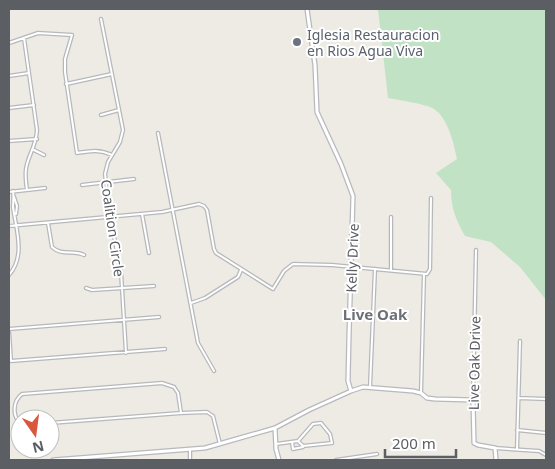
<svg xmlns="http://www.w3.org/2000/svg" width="555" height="469" font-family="'Noto Sans',sans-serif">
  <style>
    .green { fill: #c2e2c5 }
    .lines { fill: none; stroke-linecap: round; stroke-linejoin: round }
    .street-casing { stroke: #b6b8bc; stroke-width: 4.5 }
    .secondary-casing { stroke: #b7b9be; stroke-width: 5.5 }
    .street { stroke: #fff; stroke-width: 2 }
    .secondary { stroke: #fff; stroke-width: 3 }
    .worship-dot { fill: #6b7280; stroke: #fff; stroke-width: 2 }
    .labels { text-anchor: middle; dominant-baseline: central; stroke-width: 4; stroke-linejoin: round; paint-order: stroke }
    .worship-label { font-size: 14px; fill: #5b616d; stroke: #fff; text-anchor: start }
    .street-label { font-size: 14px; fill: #5b5e63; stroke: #fff }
    .neighbourhood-label { font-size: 15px; font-weight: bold; fill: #6d7075; stroke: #fff }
  </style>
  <rect width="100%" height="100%" fill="#edebe3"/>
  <path class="green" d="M378 9H546V300L520 267 491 242 465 236C456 220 451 208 451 190L436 173 457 159C454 144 448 118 434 109 427 104 398 100 388 98Z"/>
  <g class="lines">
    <defs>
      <path id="street" d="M101 19 123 130 120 142 108 162 105 174 110 216 121 272 126 353
        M24 38 37 130C36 147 28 155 26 169 25 176 26 183 27 190
        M9 43 38 33 72 35 65 59V72L77 153C90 151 99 149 112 155
        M9 76 29 73
        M66 84 112 74
        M9 108 34 105
        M101 115 119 110
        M158 133 198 343 214 371
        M9 141 37 139
        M34 150 44 155
        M82 185 134 179
        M9 192 45 188
        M14 197 17 206 16 214
        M142 214 149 253
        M48 223 52 247C61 256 74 250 84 255
        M9 226 162 212 199 204 204 206 207 210 214 249 216 253 273 289 284 271 293 264 332 265 427 274 430 269 431 198
        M391 270V217
        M9 275C26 256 16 229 13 207 13 202 14 196 13 191
        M86 288 92 290 154 286
        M191 303 205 298 238 277 241 270
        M9 329 159 317
        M9 332 11 361 165 349
        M370 387 375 269
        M421 393 424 274
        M519 398 546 399
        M473 400 476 250
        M181 413 207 412 213 416 220 444
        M20 423C12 415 13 401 22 394L162 383 174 387 178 393 181 413 50 423
        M517 430 546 433
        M292 442 293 449 303 447
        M276 444 298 441 303 446 332 443 330 434 321 423 313 424 298 441
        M495 448 539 451 546 455
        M190 449V460
        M517 449 520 341
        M336 460 377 454"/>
      <path id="secondary" d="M307 9 315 65 317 112 341 164 353 196 349 336 348 381 351 391
        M275 428 276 449 279 460
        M53 460 205 448 275 428 309 410 351 391 363 387 413 391 421 393 427 398 435 399 473 400 474 443 478 445 495 448 496 460"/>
    </defs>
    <use href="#street" class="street-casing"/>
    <use href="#secondary" class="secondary-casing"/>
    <use href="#street" class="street"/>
    <use href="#secondary" class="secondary"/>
  </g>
  <circle class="worship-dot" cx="297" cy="42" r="5"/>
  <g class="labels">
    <g class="worship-label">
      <text x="307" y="34">Iglesia Restauracion<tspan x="307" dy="16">en Rios Agua Viva</tspan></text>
    </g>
    <g class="street-label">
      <text transform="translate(113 228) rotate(82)">Coalition Circle</text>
      <text transform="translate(352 258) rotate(-88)">Kelly Drive</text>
      <text transform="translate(474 363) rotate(-89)">Live Oak Drive</text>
    </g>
    <g class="neighbourhood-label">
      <text x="375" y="314">Live Oak</text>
    </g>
  </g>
  <rect width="555" height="469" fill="none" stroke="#5b5e63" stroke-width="20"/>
  <g transform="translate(35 434) rotate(166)"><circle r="24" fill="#ffffff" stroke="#bdbfc1"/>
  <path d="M0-4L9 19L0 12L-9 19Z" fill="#d9583d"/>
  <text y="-8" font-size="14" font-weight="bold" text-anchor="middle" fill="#5b5e63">N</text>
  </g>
  <path d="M385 449v8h71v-8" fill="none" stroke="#5b5e63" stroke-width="2.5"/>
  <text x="392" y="449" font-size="15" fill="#5b5e63" stroke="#ffffff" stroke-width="4" paint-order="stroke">200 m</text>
</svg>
